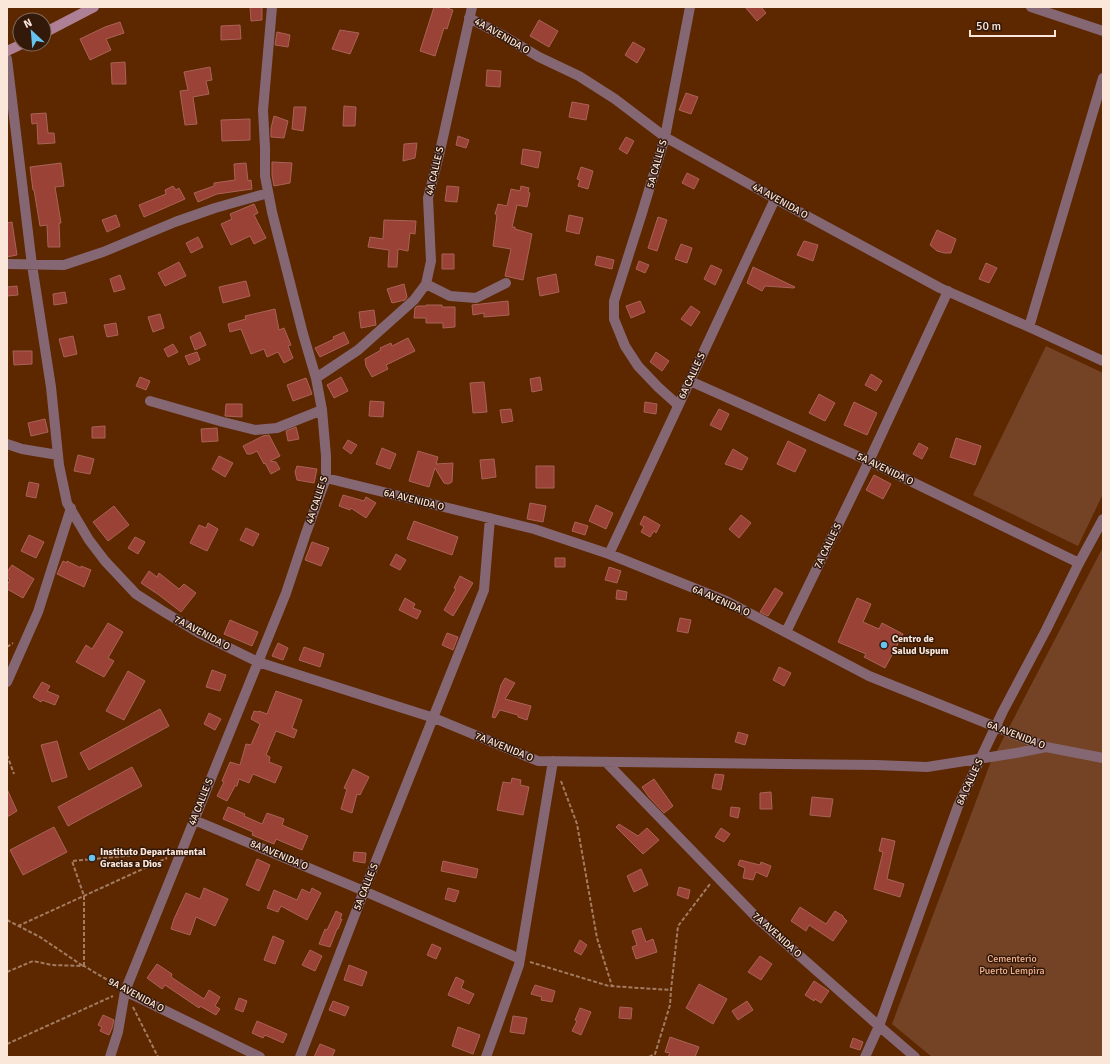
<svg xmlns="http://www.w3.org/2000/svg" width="1110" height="1064" font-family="Signika,sans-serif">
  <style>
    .green { fill: #744325 }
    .building { fill: #994235; stroke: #a96358 }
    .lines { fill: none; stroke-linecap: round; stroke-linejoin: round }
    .path { stroke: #a37b60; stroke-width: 2; stroke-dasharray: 4 2; stroke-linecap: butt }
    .street { stroke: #856774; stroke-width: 10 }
    .secondary { stroke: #ae8095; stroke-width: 10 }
    .poi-dot { fill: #67c4f0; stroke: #32190a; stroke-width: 1.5 }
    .labels { text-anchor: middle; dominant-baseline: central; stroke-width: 3; stroke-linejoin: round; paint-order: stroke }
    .street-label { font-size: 10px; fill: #fbe6da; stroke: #32190a }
    .poi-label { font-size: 10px; font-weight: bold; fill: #fbe6da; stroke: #32190a; text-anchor: start }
    .park-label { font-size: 10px; fill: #f5b591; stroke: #32190a }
  </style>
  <rect width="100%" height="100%" fill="#5d2700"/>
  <path class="green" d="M1046 346 1103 373V494L1078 546 973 495Z
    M1103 547V1057H932L892 1024 990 764Z"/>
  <path class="building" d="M250 7H262V20L251 21Z
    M434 7H444L453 10 447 29 444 28 435 56 420 51Z
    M745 7H761L766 13 757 21Z
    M539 20 558 31 549 47 530 36Z
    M120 22 124 33 106 39 111 50 90 60 80 39 105 27Z
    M240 25 241 39 221 40V26Z
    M340 30 359 33 350 54 332 49Z
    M277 32 290 35 288 47 275 45Z
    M633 42 645 49 637 63 625 55Z
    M125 62 126 84H112L111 63Z
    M210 67 212 80 206 81 209 94 193 97 197 124 185 125 180 91 188 90 184 72Z
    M487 70 501 71 500 87 486 86Z
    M686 93 698 97 691 114 679 110Z
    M572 102 589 105 586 120 569 117Z
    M344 106 356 107 355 126H343Z
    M294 107H306L303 131 292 129Z
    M46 113 48 133H54L55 143 38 144 37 123 32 124 31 114Z
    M274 116 288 121 284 138 271 137V128Z
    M250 119V140L222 141 221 120Z
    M458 136 469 140 466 148 456 145Z
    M626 137 634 141 627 154 619 149Z
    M417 143 415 158 403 161 404 144Z
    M523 149 541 152 538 168 521 164Z
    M272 162 292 163 290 183 274 186 272 175Z
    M61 163 64 186 55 187 61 223H59L60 247H48L47 225 40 226 34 190H33L30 167Z
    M246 163 248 181 251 180 252 189 217 194 198 202 194 193 214 186V183L235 180 234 164Z
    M581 167 593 171 588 189 578 186 580 180 577 179Z
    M687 173 699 179 694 189 682 183Z
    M173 186 176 190 179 188 185 199 144 217 139 205 166 194 165 190Z
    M447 186 459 187 457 202 445 201Z
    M521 186 529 188 528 192 530 193 527 207 517 205 512 227H515V229L532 234 523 280 505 276 511 249 493 246 497 215 495 214 498 204 507 206 511 189 520 191Z
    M254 204 258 213 254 215 266 238 254 244 250 236 231 245 221 224 232 219 230 214Z
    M116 215 120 226 107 232 102 220Z
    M569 215 583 218 579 234 566 231Z
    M658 217 667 220 657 251 648 248Z
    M384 220 416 221 415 234 410 233 408 251 398 249 397 267H388L389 250 368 247 370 237 383 239Z
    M12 222 17 255 7 257V223Z
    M937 230 956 239 951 253H944L937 251 930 245Z
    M198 237 203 247 191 253 186 243Z
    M804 241 818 245 813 261 797 255Z
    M681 244 692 248 687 263 675 259Z
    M442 254H454V269H442Z
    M597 256 614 260 612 269 595 265Z
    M639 261 649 265 645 273 636 269Z
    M179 262 186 276 165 286 158 273Z
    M986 263 997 268 989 283 979 279Z
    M711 265 722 270 715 285 704 279Z
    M753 267 795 287 794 288 765 286 762 291 747 283Z
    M556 274 559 292 540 296 537 278Z
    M120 275 125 289 114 292 110 279Z
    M246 281 250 296 223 303 219 287Z
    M404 284 407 297 405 300 392 303 387 289Z
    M17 286 18 295 7 296V287Z
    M65 292 67 303 54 305 53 294Z
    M508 301 509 315 484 317V313L473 315 472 305Z
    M640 301 645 312 631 318 626 306Z
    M426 305H442V307H455V327L443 328V323H426V318H414L415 308 417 306H426Z
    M691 306 700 312 691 326 681 319Z
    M275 309 279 330 284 328 291 345 288 346 293 358 284 363 278 352 267 357 264 349 251 354 241 329 230 332 228 324 246 319 245 316Z
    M374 310 376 325 361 328 359 312Z
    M160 314 164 328 153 332 148 317Z
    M116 323 118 335 107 337 104 325Z
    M200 332 206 345 195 350 190 337Z
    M344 332 349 343 320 357 315 348 334 339 333 337Z
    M73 336 77 354 64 357 59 339Z
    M408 338 415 351 386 365 388 369 372 377 366 366 365 359 381 350 380 348 391 343 392 346Z
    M173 344 178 352 168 357 164 349Z
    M13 351H32V364L14 365Z
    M197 352 200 360 189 365 185 356Z
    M656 352 669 361 662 371 650 362Z
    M871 374 882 381 876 391 865 385Z
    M140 377 150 381 146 390 136 386Z
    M341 377 348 391 334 398 327 385Z
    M540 377 542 390 532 392 530 379Z
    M306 378 312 394 293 401 287 385Z
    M484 382 487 412 473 413 470 383Z
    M819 394 835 403 825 421 809 413Z
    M370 401 384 402 383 417 369 416Z
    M645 402 657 404 656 414 644 412Z
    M854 402 877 413 867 435 844 425Z
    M226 404H242V417L225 416Z
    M511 409 513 421 502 423 500 410Z
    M719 409 729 414 721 430 710 425Z
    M45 419 48 432 31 436 28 423Z
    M105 426V438H92V427Z
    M296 427 299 439 288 441 286 431Z
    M217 428 218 441 202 442 201 429Z
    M269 435 280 456 270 461 276 462 280 469 271 474 265 463 264 464 257 451 251 454H247L243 446 263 436Z
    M956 438 981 446 975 465 950 457Z
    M348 440 357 445 351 454 343 448Z
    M788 441 806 450 795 472 777 464Z
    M919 443 928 448 922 459 913 454Z
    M382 448 396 454 390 469 376 464Z
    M733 449 748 458 742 470 725 464Z
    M418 451 438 457 436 464 453 463 452 482 448 484 444 483 435 468 429 487 409 481Z
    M78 455 94 459 90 474 74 471Z
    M219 456 233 463 225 477 212 469Z
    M494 459 496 477 482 479 480 460Z
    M297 466 317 469 314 483 297 480 295 472Z
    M536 466H554V488H536Z
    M874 475 891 484 883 499 866 490Z
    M29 482 39 484 36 498 26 496Z
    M343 495 364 501 366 497 376 503 366 518 351 508 350 510 339 506Z
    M530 503 546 506 543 522 527 519Z
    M596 505 613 513 606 529 589 521Z
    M114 506 129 525 108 541 93 522Z
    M741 515 751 523 739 538 729 529Z
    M644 516 660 525 656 533 654 531 650 537 641 532 644 527 640 524Z
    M414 521 458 537 452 555 407 539Z
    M575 522 588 526 585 535 572 531Z
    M208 523 218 529 207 551 190 543 199 525 206 528Z
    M246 528 259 534 253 546 240 540Z
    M29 535 44 542 36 558 21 551Z
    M135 537 145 542 138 554 128 548Z
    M312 542 329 548 321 566 305 560Z
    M396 554 406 560 400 570 390 565Z
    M555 558H565V567H555Z
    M63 561 67 563V561L81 568V566L91 570 84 587 57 574Z
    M12 565 34 579 23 598 7 589V585L10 580 7 577V572Z
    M609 567 621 571 617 583 605 580Z
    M149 571 157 577 159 573 179 589 184 584 196 593 181 612 159 595 141 583Z
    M460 576 473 583 453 616 444 610 456 589 454 588Z
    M775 588 783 593 768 616 760 612Z
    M617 590 627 592 626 600 616 599Z
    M405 598 415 604 413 608 421 611 417 619 399 610Z
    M857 598 871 604 863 622 879 629 882 623 903 634 885 668 864 657 866 654 838 642Z
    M680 618 691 620 688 633 677 631Z
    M230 620 258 632 252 646 224 634Z
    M108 623 123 632 108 658 114 661 104 677 76 662 86 645 92 649Z
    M447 633 458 637 453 650 442 645Z
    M278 643 288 648 283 660 272 656Z
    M304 647 324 654 320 667 299 660Z
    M779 667 791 673 784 686 773 680Z
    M212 670 226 675 220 691 206 687Z
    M128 671 145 681 124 720 106 711Z
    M505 678 515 683 505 699 531 706 527 720 518 717V715L500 710 495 718 492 717 501 685Z
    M42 682 50 686 47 691 59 696 55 705 42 700 41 702 33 697Z
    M276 691 302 700 292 728 297 730 294 738 276 731 266 755 270 757 269 762 282 767 275 783 253 774 249 783 239 779 237 786H235L227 801 217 796 224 782 222 781 230 762 240 765 246 744 251 745 260 724 251 719 254 711 258 712 259 711 267 714Z
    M160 709 169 726 89 770 80 753Z
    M209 713 221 719 215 730 204 724Z
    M738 732 748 735 745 745 735 742Z
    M57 741 67 777 52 782 41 745Z
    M132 767 142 786 68 826 58 807Z
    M353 769 369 777 360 795 357 794 352 813 341 809 347 789 344 788Z
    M715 774 724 775 721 790 712 788Z
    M512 778 521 780 520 785 529 787 523 815 497 810 503 782 511 783Z
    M654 779 673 806 664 813 649 797 642 787Z
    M7 789 17 811 7 817Z
    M771 792 772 809H760V793Z
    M812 797 833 799 830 817 810 815Z
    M228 807 245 814 244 816 262 824 267 813 284 819 282 825 308 836 302 850 276 839 274 844 252 835 253 832 223 819Z
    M731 807 740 808 738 818 730 816Z
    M619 824 638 836 647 828 659 840 643 854 616 827Z
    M54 827 67 852 23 875 10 850Z
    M721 828 730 834 724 842 715 837Z
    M882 838 895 841 887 879 904 884 900 897 874 889 883 852 879 851Z
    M354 852 366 853 365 863 353 861Z
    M257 859 270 865 259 891 246 885Z
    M740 860 760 865 761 862 771 866 767 877 756 872 753 880 743 878 745 868 738 865Z
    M443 861 478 869 476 878 441 871Z
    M641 869 648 885 634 892 627 876Z
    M679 887 690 890 688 899 677 895Z
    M204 888 228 899 215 926 196 917 190 935 171 929 174 919 186 893 200 899Z
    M312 888 321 893 307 920 281 906 278 912 267 908 274 890 297 900 302 889 310 893Z
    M448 888 459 891 455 902 445 899Z
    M800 907 826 924 835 911 843 916V917L847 921 833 941 809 925 806 931 791 921Z
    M336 911 342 914 340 919H342L338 929H337L330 947 319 944 325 929 327 930Z
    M641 928 646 942 653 939 657 952 636 959 632 947 637 945 632 931Z
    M273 936 284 941 275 964 264 960Z
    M580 940 587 945 581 955 574 951Z
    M432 944 441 948 436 959 427 955Z
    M310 950 322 956 315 971 302 965Z
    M760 956 772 964 761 980 748 972Z
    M157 964 172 974 171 977 204 999 209 990 220 997 215 1006 220 1009 216 1015 200 1006 199 1008 165 985 162 989 147 978Z
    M349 965 367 972 362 986 344 980Z
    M456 977 464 981 461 988 474 994 469 1004 448 995Z
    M814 981 829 991 821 1003 815 999 814 1001 805 995Z
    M699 984 727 999 713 1024 686 1008Z
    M535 985 555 991 552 1002 541 1000 542 997 531 994Z
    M239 998 247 1001 243 1012 235 1009Z
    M333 1001 349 1007 345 1016 329 1010Z
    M747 1001 753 1010 738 1020 732 1011Z
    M620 1007 632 1008 631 1019 619 1018Z
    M580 1008 591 1012 581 1035 572 1031 577 1021 575 1020Z
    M103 1015 114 1020 112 1028 109 1035 100 1031 102 1027 98 1025Z
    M513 1016 527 1018 524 1034 510 1032Z
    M257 1021 287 1034 283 1043 265 1035 263 1038 252 1033Z
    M458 1027 480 1035 473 1054 452 1046Z
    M670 1037 699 1047 695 1057H668L670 1053 665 1052Z
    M853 1038 863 1042 860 1050 850 1047Z
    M320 1044 335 1050 332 1057H314Z"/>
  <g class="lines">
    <path class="path" d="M7 647 13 643
      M7 755 14 774
      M561 781 577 824 597 938 612 986
      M7 920 40 937 83 966
      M18 926 167 858
      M530 962 609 986 671 990
      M84 966V896L72 861 169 852
      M7 972 33 961 52 965 84 966 116 985
      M133 1007 158 1057
      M7 1044 113 996
      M649 1057 655 1054 670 1005 671 990 678 926 710 884"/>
    <path class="street" d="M1031 7 1103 31
      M469 18 502 35 539 57 579 76 615 99 665 137 783 203 940 288 1029 327 1103 361
      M7 59 32 265 51 387 59 465 67 503 89 540 105 561 136 594 161 610 199 633 258 662 434 718 538 761 876 765 927 767 1016 753 1046 747
      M7 264 64 265 103 252 175 222 215 208 268 193
      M426 284 450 296 476 298 506 283
      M1029 327 1103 78
      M316 378 358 350 414 300 426 284 431 261 428 198 440 151 472 7
      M690 381 869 461 1079 563
      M150 401 223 422 255 430 277 428 322 410
      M678 405 658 387 638 366 625 346 614 319V301L642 213 665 137 690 7
      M7 444 22 449 58 455
      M326 478 534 529 609 554 726 601 869 676 1046 747 1103 758
      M609 554 775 199
      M786 632 869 461 948 291
      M7 682 38 612 71 508
      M606 762 757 918 879 1026 915 1057
      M194 820 364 891 520 959
      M125 991 260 1057
      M110 1057 118 1032 125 991 286 593 306 533 326 478V456L322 410 316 378 303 334 272 212 265 176V148L263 110 272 7
      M300 1057 364 891 484 590 490 518
      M486 1057 519 965 553 761
      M865 1057 879 1026 958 806 1003 711 1046 630 1079 563 1103 519"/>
    <path class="secondary" d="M44 33 94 7
      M7 51 22 44"/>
  </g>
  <g class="poi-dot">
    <circle cx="884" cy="645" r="4"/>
    <circle cx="92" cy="858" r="4"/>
  </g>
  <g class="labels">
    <g class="street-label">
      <text transform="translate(502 36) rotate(30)">4A AVENIDA O</text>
      <text transform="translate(657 164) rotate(-74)">5A CALLE S</text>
      <text transform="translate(435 171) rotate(-77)">4A CALLE S</text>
      <text transform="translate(780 201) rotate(29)">4A AVENIDA O</text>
      <text transform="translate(692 376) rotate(-65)">6A CALLE S</text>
      <text transform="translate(885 469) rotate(26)">5A AVENIDA O</text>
      <text transform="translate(317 500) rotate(-72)">4A CALLE S</text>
      <text transform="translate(414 500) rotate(14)">6A AVENIDA O</text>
      <text transform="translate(828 546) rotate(-64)">7A CALLE S</text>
      <text transform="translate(721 601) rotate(24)">6A AVENIDA O</text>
      <text transform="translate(202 633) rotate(28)">7A AVENIDA O</text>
      <text transform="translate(1016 735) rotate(21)">6A AVENIDA O</text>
      <text transform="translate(504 747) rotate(22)">7A AVENIDA O</text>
      <text transform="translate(970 782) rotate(-65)">8A CALLE S</text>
      <text transform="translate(201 802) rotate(-68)">4A CALLE S</text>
      <text transform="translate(279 855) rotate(23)">8A AVENIDA O</text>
      <text transform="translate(366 887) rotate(-68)">5A CALLE S</text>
      <text transform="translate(777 935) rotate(42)">7A AVENIDA O</text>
      <text transform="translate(136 995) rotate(28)">9A AVENIDA O</text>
    </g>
    <g class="poi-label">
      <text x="892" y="639">Centro de<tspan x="892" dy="12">Salud Uspum</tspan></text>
      <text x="100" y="852">Instituto Departamental<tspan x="100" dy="12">Gracias a Dios</tspan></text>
    </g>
    <g class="park-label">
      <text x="1012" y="959">Cementerio<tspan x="1012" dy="12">Puerto Lempira</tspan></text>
    </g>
  </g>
  <rect width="1110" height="1064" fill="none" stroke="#fbe6da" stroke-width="16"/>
  <g transform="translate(32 32) rotate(334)"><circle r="19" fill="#32190a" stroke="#826b5d"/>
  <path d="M0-3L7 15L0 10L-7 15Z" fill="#67c4f0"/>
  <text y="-6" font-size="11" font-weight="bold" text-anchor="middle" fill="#fbe6da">N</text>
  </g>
  <path d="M970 30v6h85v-6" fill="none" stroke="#fbe6da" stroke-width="2"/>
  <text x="976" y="30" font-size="12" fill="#fbe6da" stroke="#32190a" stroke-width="3" paint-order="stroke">50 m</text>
</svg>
